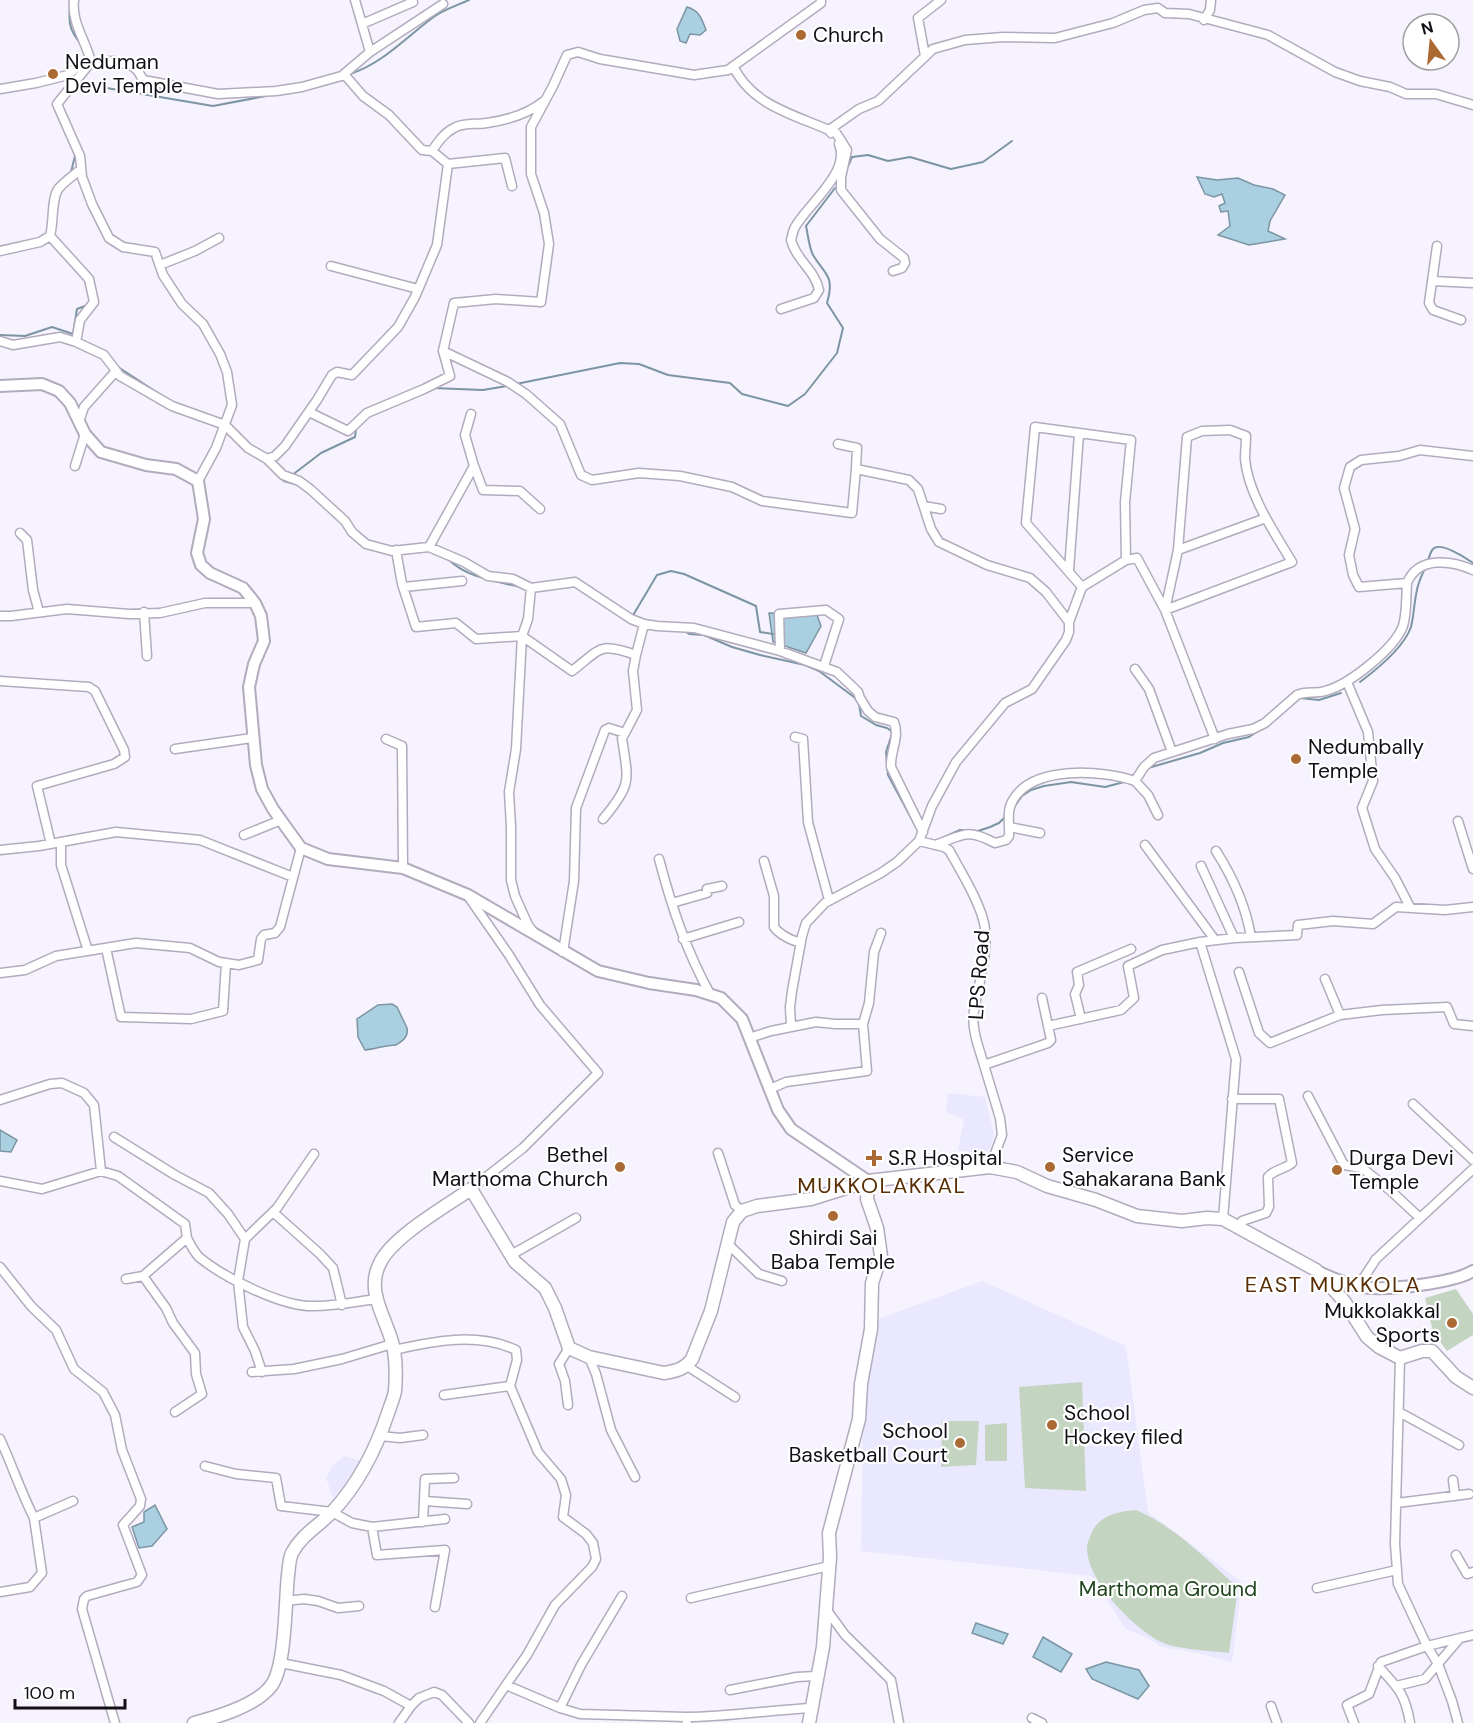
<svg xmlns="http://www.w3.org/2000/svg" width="1473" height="1723" font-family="'DM Sans',sans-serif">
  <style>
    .education { fill: #eae8fe }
    .green { fill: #c3d5c1 }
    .water { fill: #a9cfe0; stroke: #7c95a3; stroke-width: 1.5 }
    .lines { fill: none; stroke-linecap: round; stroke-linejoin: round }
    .stream { stroke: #7c95a3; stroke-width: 2 }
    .minor-casing { stroke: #b2abbd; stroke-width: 11 }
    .tertiary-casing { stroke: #b2abbd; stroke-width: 14 }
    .secondary-casing { stroke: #b2abbd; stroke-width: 15 }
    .minor { stroke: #fff; stroke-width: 8 }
    .tertiary { stroke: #fff; stroke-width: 10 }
    .secondary { stroke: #fff; stroke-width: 12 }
    .poi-dot { fill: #ab6a34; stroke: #fff; stroke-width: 2 }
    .labels { text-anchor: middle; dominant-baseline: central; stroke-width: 4.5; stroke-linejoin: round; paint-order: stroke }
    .poi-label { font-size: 21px; fill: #120f16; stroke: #fff; text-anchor: start }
    .street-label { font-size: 21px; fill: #120f16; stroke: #fff }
    .park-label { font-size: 21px; fill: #21461f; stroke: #fff }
    .neighbourhood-label { font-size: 22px; letter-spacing: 1.5px; fill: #592e05; stroke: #fff }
  </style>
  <rect width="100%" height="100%" fill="#f6f2fe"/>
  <path class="education" d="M948 1093 985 1097 994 1134 991 1147 985 1155 958 1150 964 1120 946 1112Z
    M982 1281 1126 1346 1148 1512 1242 1582 1232 1662 1193 1652 1162 1647 1147 1638 1126 1629 1091 1576 861 1551 863 1433 875 1320Z
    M344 1456 365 1462 333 1498 326 1478 332 1466Z"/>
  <path class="green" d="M1456 1289 1473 1314V1335L1447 1351 1433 1332 1425 1298Z
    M1082 1382 1086 1491 1025 1488 1019 1387Z
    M942 1421H979L976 1465 941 1467Z
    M1007 1423V1461H985V1425Z
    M1136 1510C1176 1527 1206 1559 1238 1588L1229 1653C1211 1651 1175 1649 1161 1642 1133 1628 1086 1580 1087 1547 1087 1543 1090 1538 1091 1534 1098 1516 1118 1511 1136 1510Z"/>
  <path class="water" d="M687 7C699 10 702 19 706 30L700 35 690 34 686 43 680 41 677 29Z
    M1197 177 1217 180 1238 178 1254 185 1273 189 1285 195 1270 221 1268 231 1285 239 1249 245 1218 235 1230 226 1228 211 1221 212 1219 206 1225 203 1222 194 1214 197 1205 194Z
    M769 613 817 615 821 626 806 653 773 642Z
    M392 1004 397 1007 407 1028C409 1037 402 1041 396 1045 385 1045 376 1049 365 1050L358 1037 357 1019 378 1005Z
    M0 1130 17 1140 11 1152 0 1151Z
    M155 1505 167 1529 152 1546 139 1548 132 1527 144 1522V1512Z
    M976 1623 1008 1634 1003 1644 972 1633Z
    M1043 1637 1072 1654 1061 1672 1033 1657Z
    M1106 1662 1139 1670 1149 1686 1138 1699 1092 1679 1086 1669Z"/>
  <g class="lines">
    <path class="stream" d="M70 9C68 24 71 32 81 44
      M350 74C384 63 407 36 435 16 445 9 458 5 469 0
      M77 83 213 106 266 96
      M846 171 852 157 868 155 888 161 910 157 951 169 983 162 1012 141
      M71 172 75 156 73 149
      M0 335 25 336 52 327 73 334 77 309 88 305
      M118 367 161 395
      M516 384 620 363 639 364 668 375 730 383 742 394 788 406 805 394 837 353 843 328 827 303C835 275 825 275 813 255 809 247 808 235 806 226L835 188
      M433 388 483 390 507 386
      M180 413 206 422
      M291 476 321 453 355 437 356 429
      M281 478 284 481 295 484
      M449 560C469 579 498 581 524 588
      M1427 563C1429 559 1430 552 1433 549 1440 541 1466 558 1473 563
      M632 617 657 575 671 571 684 574 756 606 760 632 773 634
      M684 630 689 634 704 635 732 647 760 655 805 665 819 671 854 697 859 704 861 716 876 725 887 728 891 731 892 734 886 752 888 775 916 827
      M1360 682C1376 670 1404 647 1411 627 1414 615 1414 603 1417 590 1418 583 1422 575 1425 568
      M1300 698 1319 700 1341 693
      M1148 768 1200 753 1223 743 1249 737 1261 729
      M1012 810 1022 796 1031 790 1044 786 1071 782 1105 787 1124 782
      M940 839 960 830 978 831 990 827 999 823 1006 816"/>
    <defs>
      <path id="minor" d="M74 0C71 22 86 41 91 62L57 104 80 156 82 177 92 204 109 238 123 247 155 252 163 275 182 304 203 324 220 354 227 372 232 405 216 448 198 481
        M355 0 370 52 344 74 363 96 389 115 422 150 432 151 448 164
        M821 0V3L728 70 694 75 600 59 578 52 567 55 553 86 531 127V174L544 213 549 244 541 302 496 299 454 303 443 351 508 382 526 394 560 424 581 475 592 480 639 473 680 476 732 487 762 501 852 513 856 469
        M1204 20 1210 10 1211 0
        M362 24 413 2
        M370 52 443 4
        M925 56 918 18 941 0
        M733 66C752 105 792 114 829 130L831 133
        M0 89 36 83 68 75 79 65 91 62 114 61 131 65 138 71 143 80 218 94 276 91 302 87 345 75
        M432 151C438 142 444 133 454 128 464 122 477 125 487 123 508 120 528 114 544 101
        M50 236 89 279 94 302 80 320 76 342
        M1437 246 1429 303 1433 310 1461 320
        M0 251 40 242 50 236C54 223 51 197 59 188 65 181 74 175 81 169
        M160 265 195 251 219 238
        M331 266 418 289
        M893 271 902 268 905 263 904 258 880 239 841 190V177L847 150 836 133 829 130 859 109 878 101 933 49 965 40 1003 37 1055 38 1113 23 1144 10 1158 8 1165 13 1189 14 1268 35 1335 72 1360 81 1390 87 1406 94H1436L1473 105
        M1433 281 1473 283
        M781 309 814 298 819 290C815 270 796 260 791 240 792 236 793 231 795 227 808 204 851 172 839 144
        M0 341 13 345 60 337 76 342 104 355 120 376 172 406 225 425 248 448 267 459 275 456 285 446 317 400 332 375 337 372 352 375 398 327 415 297 437 245 448 164 505 158 512 186
        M309 412 348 431 367 413 424 389 450 376 443 351
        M471 414 465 435 474 466 483 490 520 491 540 509
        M79 422 84 407 116 371
        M1230 430 1246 436C1246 444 1245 452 1245 459 1248 494 1274 532 1292 562L1165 610 1178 550 1187 437 1202 431Z
        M838 444 857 448 856 469 909 480 918 489 931 529 939 542 987 565 1030 578 1046 592 1069 622
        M267 459 283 475 299 481 310 489 345 521 352 532 366 544 392 551 429 547 464 562 488 576 513 579 531 588 575 582 631 619 644 624 657 626 694 628 780 651 837 672 858 692 860 698 868 711 875 717 894 722C900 738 890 751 891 767L923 832
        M75 466 85 434
        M924 506 941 509
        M20 533 27 540 33 590 39 612
        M429 547 474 466
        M396 550 402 584 416 627 456 623 476 639 522 636 572 671C602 648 598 642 636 655L644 624
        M1178 550 1266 518
        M1069 570 1079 434
        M1407 583C1418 556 1451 560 1473 570
        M404 587 462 581
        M1082 587 1026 523 1035 427 1131 440 1125 502 1126 560
        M531 588 528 619 522 636 516 749 509 792 511 827V880L515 896 528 925 534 933
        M144 612 147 656
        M0 616H11L67 609 129 614 160 613 205 603H255
        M780 651 779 614 826 610 839 619 824 666
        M1135 669 1149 689 1172 752
        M0 681 89 687 95 691 124 750 125 757 114 764 37 786 51 844
        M1347 682 1368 732 1373 781 1362 808 1375 849 1395 878 1410 907
        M795 737 803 739 808 822 829 900
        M386 739 402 746 403 868
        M175 749 252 738
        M1135 781 1148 795 1158 815
        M603 819C633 783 628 781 622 738L625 733
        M1458 821 1473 869
        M1009 827 1040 833
        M244 835 281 820
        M919 841 944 847 949 850C960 870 983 907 985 929 988 955 978 986 974 1011 971 1029 979 1048 984 1065
        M61 842V865L88 951
        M935 845C964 835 966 828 995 843L1006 840 1009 836C1010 824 1006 811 1013 800 1033 765 1103 770 1135 781L1144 767 1154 758 1228 734 1253 729 1265 723 1297 695C1306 691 1316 694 1325 691 1349 685 1394 649 1403 626 1407 612 1406 597 1407 583L1359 587 1353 575 1349 555 1355 529 1344 488 1350 467 1361 460 1399 456 1420 450 1473 456
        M1145 845 1215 940
        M0 850 39 846 116 832 200 840 293 877
        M1216 851C1232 876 1246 907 1251 937
        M659 859C672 908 686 950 710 994
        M764 861 774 896V927C779 934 793 942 801 942
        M1201 866 1234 938
        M468 896 509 955 540 1005 598 1073 523 1148 471 1189
        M672 903 707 893V889L722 886
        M683 939 739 922
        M1200 942 1234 938 1297 935 1298 925 1333 921 1373 924 1396 907 1445 910 1473 907
        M106 948 121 1017 191 1019 223 1011 226 963
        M563 952 574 881 576 808 605 730 609 728 625 733 637 710 633 671 636 655
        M1239 972 1259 1033 1270 1043 1340 1015 1382 1010 1447 1007 1454 1024 1473 1026
        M0 973 25 970 56 956 136 943 190 948 219 962 239 965 258 960 261 939 264 935 275 933 280 927 301 848
        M1325 979 1340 1015
        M1081 1019 1075 994 1079 985 1077 972 1131 949
        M791 1026 790 1007 792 991 802 936 806 923 825 903 881 873 897 862 919 841 932 806 956 762 1005 703 1032 689 1066 640 1069 632V622L1082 587 1126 560 1137 558 1165 610 1215 739
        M1048 1026 1121 1010 1134 998 1128 966 1162 950 1200 942 1236 1059 1223 1219
        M749 1038 771 1031 816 1022 835 1024H863L869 1003 874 952 881 933
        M770 1089 786 1082 867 1071 863 1024
        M1308 1096 1344 1165 1362 1168 1391 1191 1420 1218
        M1232 1099H1279L1292 1163C1285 1169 1273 1170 1268 1177L1269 1207 1266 1213 1242 1221 1237 1228
        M0 1100 50 1084 62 1083 84 1093 94 1105 101 1171
        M1413 1104 1473 1160
        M114 1137 175 1175 209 1193 228 1214 245 1239
        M718 1153 735 1205 742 1211
        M990 1167 1002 1135 1000 1118 984 1065 1048 1043 1051 1040 1042 998
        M0 1181 42 1189 101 1171 118 1176 185 1224 187 1238 143 1276 126 1279
        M273 1212 320 1254 333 1268 342 1305
        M187 1238C190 1244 194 1252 199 1257 223 1277 277 1304 308 1306 331 1307 354 1302 376 1299
        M727 1243 759 1274 782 1281
        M511 1255 576 1218
        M0 1267 31 1306 56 1330 74 1369 103 1392 115 1415 122 1450 141 1499 140 1506 123 1525 142 1575 137 1582 87 1596 84 1599 82 1609 115 1723
        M143 1276 166 1308 173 1323 195 1353 196 1374 202 1394 175 1412
        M1359 1285 1376 1259 1473 1169
        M394 1350C434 1341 477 1332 516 1350L517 1360 510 1386 538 1452 561 1479 566 1495 563 1517 586 1534 593 1543 596 1559 592 1567 555 1605 527 1655 506 1685
        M589 1357 596 1374 611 1430 635 1477
        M1400 1358 1395 1544 1398 1584 1427 1646 1438 1664 1452 1701 1458 1723
        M687 1366 735 1397
        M252 1372 294 1369 342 1359 392 1344
        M262 1372 255 1351 243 1327 238 1281 245 1239 277 1208 314 1154
        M444 1395 510 1386
        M568 1405 565 1381 559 1364 569 1348
        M1399 1412 1459 1445
        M380 1436 400 1438 423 1435
        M0 1439C12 1465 21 1492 34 1518L73 1501
        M205 1466 236 1474 276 1478 281 1506 332 1512 352 1523 372 1527 445 1519
        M1453 1480 1455 1496
        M425 1501 467 1504
        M1397 1503 1469 1494
        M423 1522 425 1479 454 1478
        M372 1527 377 1555 445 1550 435 1607
        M1456 1555 1467 1574 1473 1572
        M1317 1588 1397 1570
        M0 1592 30 1587 42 1573 34 1518
        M691 1598 829 1566
        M285 1601 304 1599 318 1601 338 1608 359 1606
        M826 1609 845 1635 891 1680 899 1723
        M281 1663 341 1675 384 1691 411 1706 399 1723
        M1378 1666C1398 1688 1405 1693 1410 1723
        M1396 1686 1425 1679 1460 1638
        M730 1690 797 1677 816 1676
        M411 1706 419 1698 434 1692 442 1695 469 1723
        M1271 1706 1277 1723
        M560 1708 581 1665 622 1596
        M1032 1718 1042 1723
        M480 1723 506 1685 560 1708 580 1714 686 1717
        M687 1723 686 1717C728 1717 769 1710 812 1708
        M1354 1723 1347 1705 1369 1694 1381 1662 1427 1646 1473 1635"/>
      <path id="tertiary" d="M0 386 42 384 59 391 70 403 85 434 101 452 146 465 176 469 198 481 204 519 197 553 201 565 210 573 243 588 255 603 261 616 264 641 254 664 249 687 256 765 262 789 273 809 301 848 328 859 403 868 468 895 598 971 649 983 696 990 721 998 742 1019 778 1110 791 1129 868 1181
        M1319 1272C1333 1279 1348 1284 1363 1287 1386 1291 1454 1283 1473 1271"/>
      <path id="secondary" d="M194 1723C217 1717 256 1706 271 1686 286 1667 285 1602 288 1575 289 1568 289 1559 292 1553 302 1534 319 1526 333 1511 359 1483 376 1449 388 1413 390 1406 394 1398 395 1391 396 1379 396 1363 394 1350 389 1321 364 1293 380 1263 392 1237 446 1206 471 1189L515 1262 545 1288 555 1308 569 1348 589 1357 664 1373C676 1371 685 1369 692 1359L711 1311 733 1222 742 1211 757 1206 811 1199 868 1181 990 1167 1017 1172 1047 1186 1096 1200 1137 1216 1182 1221 1207 1218 1223 1219 1316 1270 1344 1301 1367 1337 1379 1347 1400 1358 1422 1351H1432L1456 1377 1473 1388
        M809 1723 823 1647 830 1557 829 1533 859 1419 861 1384 871 1329 872 1283 881 1256 877 1228 867 1199 868 1181"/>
    </defs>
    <use href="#minor" class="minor-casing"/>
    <use href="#tertiary" class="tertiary-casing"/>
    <use href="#secondary" class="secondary-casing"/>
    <use href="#minor" class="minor"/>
    <use href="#tertiary" class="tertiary"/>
    <use href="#secondary" class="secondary"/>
  </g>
  <g class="poi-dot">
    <circle cx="801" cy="35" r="6"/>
    <circle cx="53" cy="74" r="6"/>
    <circle cx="1296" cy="759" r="6"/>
    <path d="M871 1149h6v6h6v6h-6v6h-6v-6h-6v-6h6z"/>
    <circle cx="620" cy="1167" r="6"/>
    <circle cx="1050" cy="1167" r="6"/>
    <circle cx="1337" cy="1170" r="6"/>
    <circle cx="833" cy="1216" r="6"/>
    <circle cx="1452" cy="1323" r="6"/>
    <circle cx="1052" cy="1425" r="6"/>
    <circle cx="960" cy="1443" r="6"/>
  </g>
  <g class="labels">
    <g class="poi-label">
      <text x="813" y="35">Church</text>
      <text x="65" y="62">Neduman<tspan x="65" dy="24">Devi Temple</tspan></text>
      <text x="1308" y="747">Nedumbally<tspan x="1308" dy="24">Temple</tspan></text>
      <text x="608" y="1155" text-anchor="end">Bethel<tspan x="608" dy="24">Marthoma Church</tspan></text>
      <text x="1062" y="1155">Service<tspan x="1062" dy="24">Sahakarana Bank</tspan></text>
      <text x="888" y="1158">S.R Hospital</text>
      <text x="1349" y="1158">Durga Devi<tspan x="1349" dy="24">Temple</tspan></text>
      <text x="833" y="1238" text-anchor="middle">Shirdi Sai<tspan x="833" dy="24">Baba Temple</tspan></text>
      <text x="1440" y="1311" text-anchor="end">Mukkolakkal<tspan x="1440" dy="24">Sports</tspan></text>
      <text x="1064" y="1413">School<tspan x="1064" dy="24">Hockey filed</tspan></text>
      <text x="948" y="1431" text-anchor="end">School<tspan x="948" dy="24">Basketball Court</tspan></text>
    </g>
    <g class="street-label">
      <text transform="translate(979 975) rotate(-86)">LPS Road</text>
    </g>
    <g class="park-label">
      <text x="1168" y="1589">Marthoma Ground</text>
    </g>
    <g class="neighbourhood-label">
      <text x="882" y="1185">MUKKOLAKKAL</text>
      <text x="1333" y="1284">EAST MUKKOLA</text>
    </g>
  </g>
  <g transform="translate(1431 42) rotate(345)"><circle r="28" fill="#ffffff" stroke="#a09fa2" stroke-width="1.5"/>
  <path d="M0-4.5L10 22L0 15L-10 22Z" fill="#ab6a34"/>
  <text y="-9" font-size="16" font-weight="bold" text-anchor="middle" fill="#120f16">N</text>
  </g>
  <path d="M15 1699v9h110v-9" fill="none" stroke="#120f16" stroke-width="3"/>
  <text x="24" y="1699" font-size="18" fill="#120f16" stroke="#ffffff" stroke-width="4.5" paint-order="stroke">100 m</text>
</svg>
